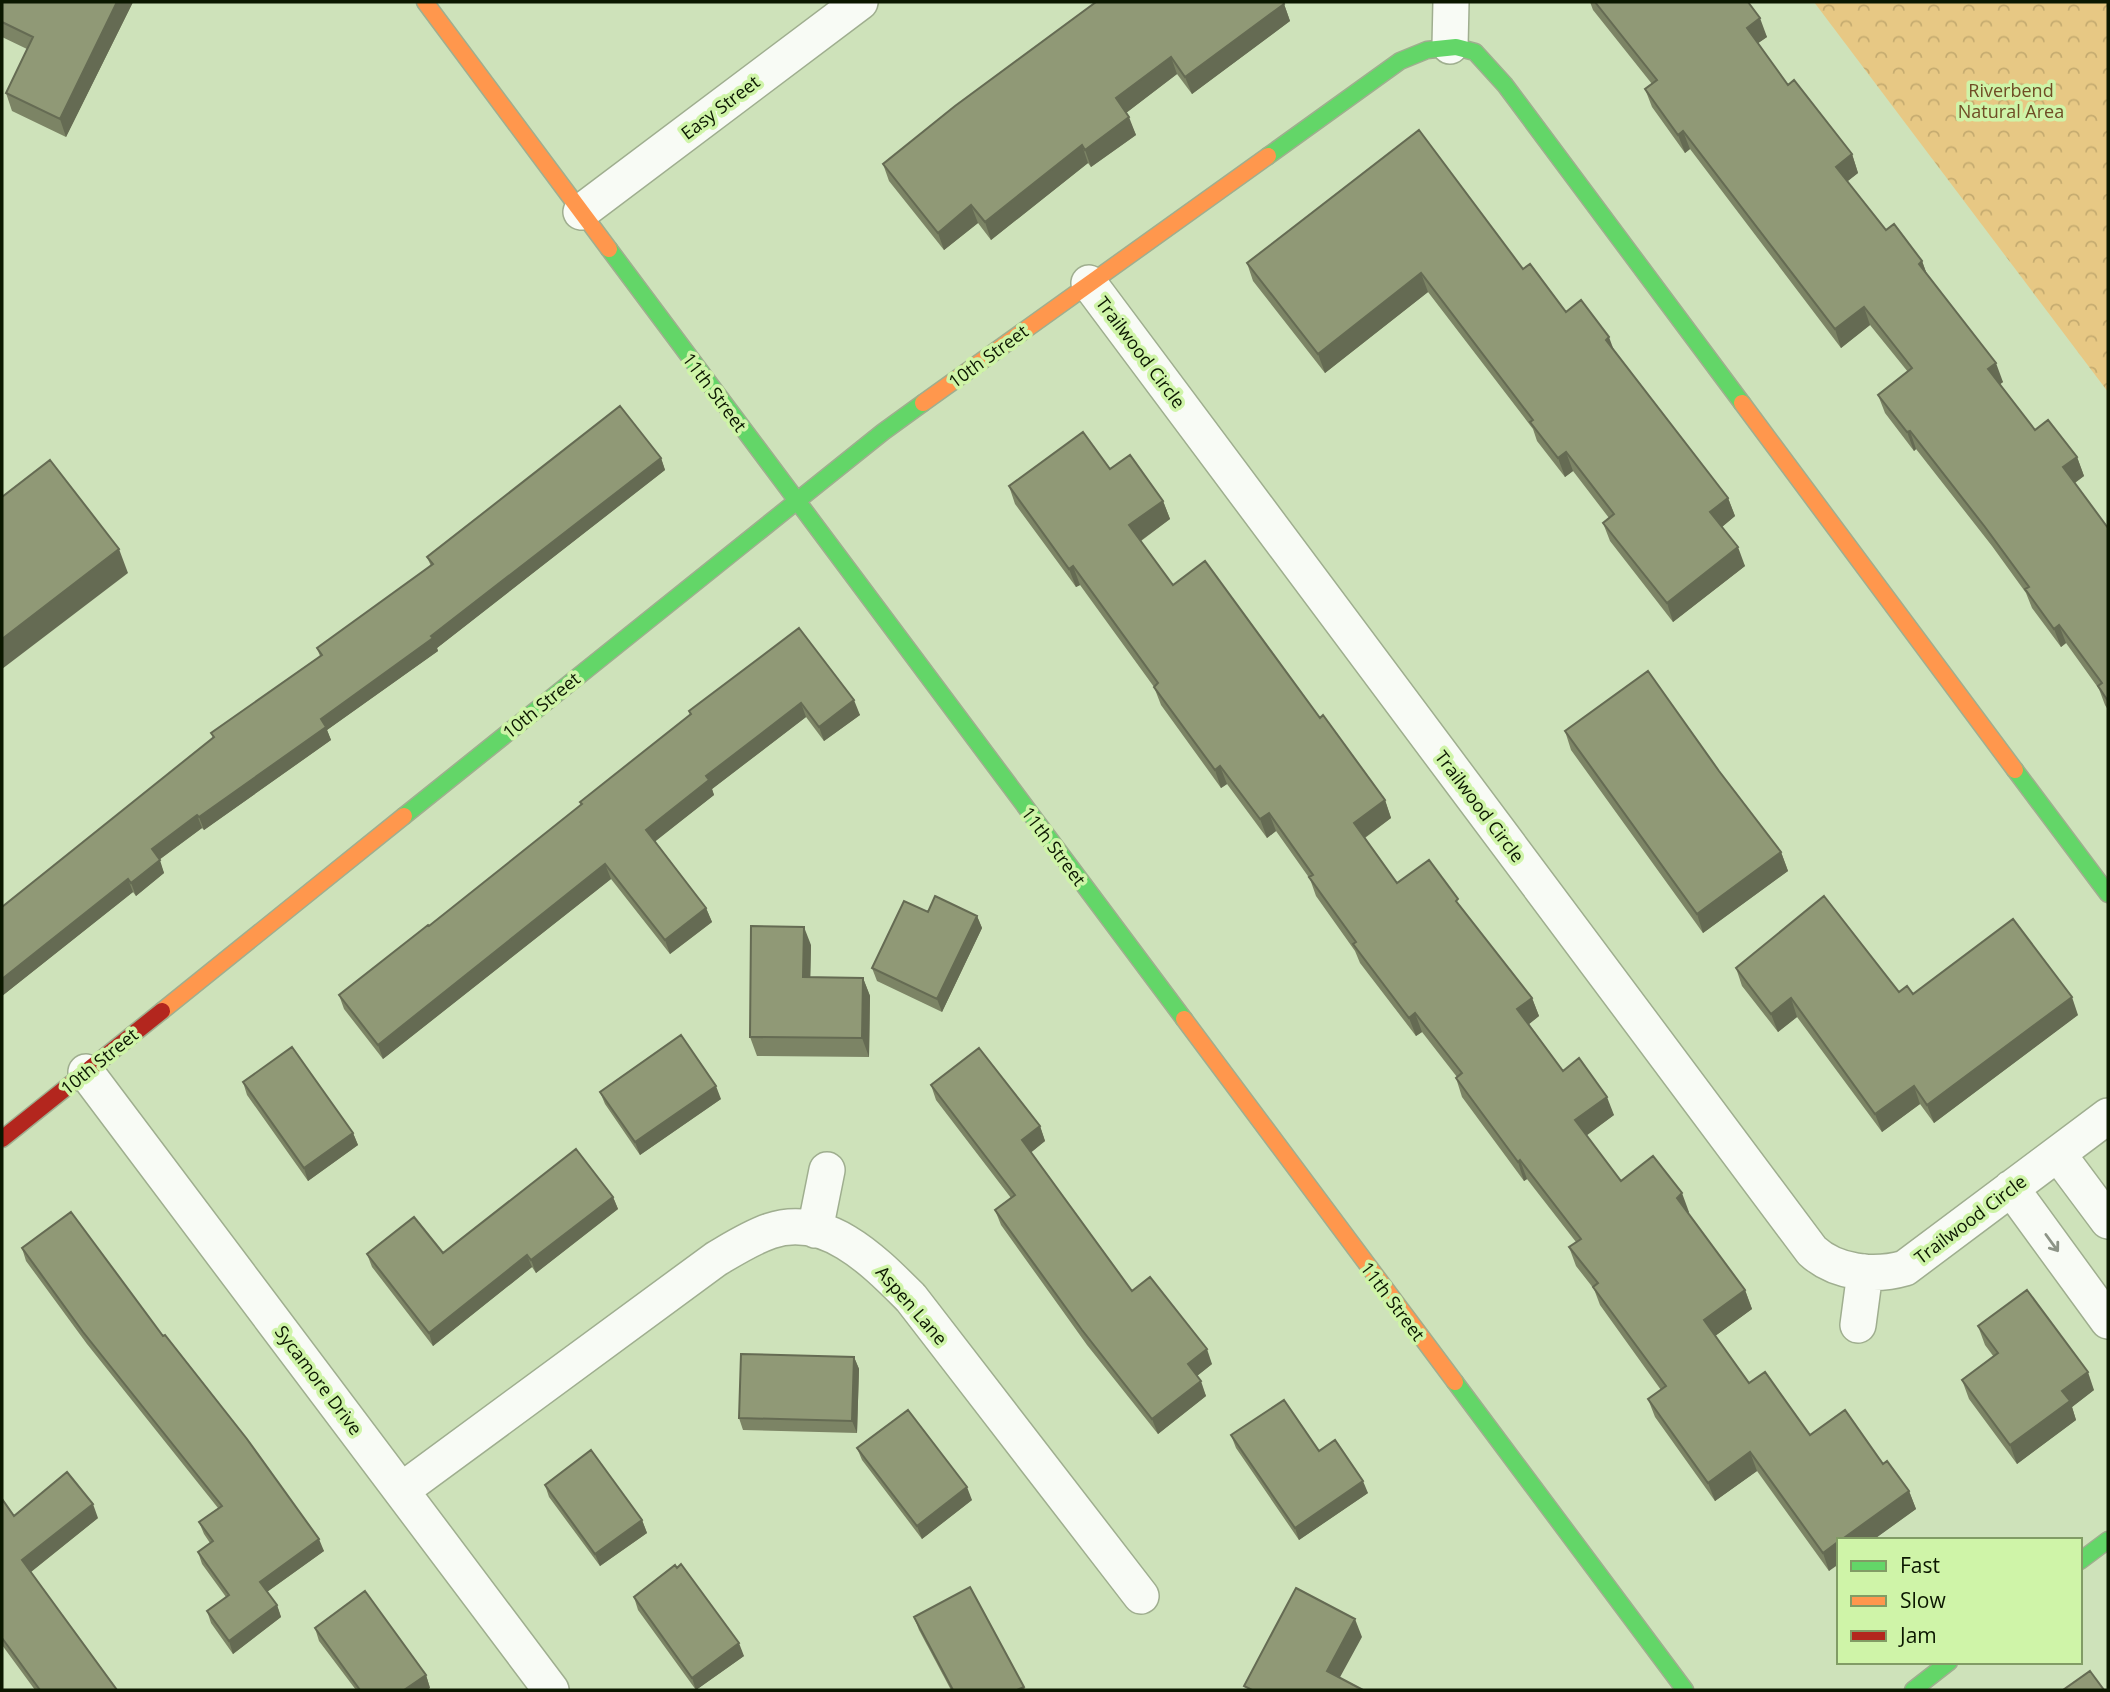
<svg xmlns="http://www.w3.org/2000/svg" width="2110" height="1692" font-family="'Open Sans',sans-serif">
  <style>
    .forest { fill: url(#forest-crowns) }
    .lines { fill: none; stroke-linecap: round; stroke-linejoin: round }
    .street-casing { stroke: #9fae8f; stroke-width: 38 }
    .fast-casing { stroke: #9fae8f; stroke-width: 19 }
    .slow-casing { stroke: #9fae8f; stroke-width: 19 }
    .jam-casing { stroke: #9fae8f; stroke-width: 19 }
    .street { stroke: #f8fbf5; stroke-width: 35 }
    .fast { stroke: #63d668; stroke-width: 16 }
    .slow { stroke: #ff974d; stroke-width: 16 }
    .jam { stroke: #b3261e; stroke-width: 16 }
    .wall { fill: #7c8465 }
    .shaded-wall { fill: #656b53 }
    .building { fill: #909976; stroke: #656b53; stroke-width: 2 }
    .oneway { stroke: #8d9487 }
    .labels { text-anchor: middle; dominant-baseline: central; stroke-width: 7; stroke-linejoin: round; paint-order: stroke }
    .park-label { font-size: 18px; fill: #6f4d25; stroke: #cff4a8 }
    .street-label { font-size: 18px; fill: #0b1700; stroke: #cff4a8 }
  </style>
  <defs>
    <pattern id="forest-crowns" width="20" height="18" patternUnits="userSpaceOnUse" patternTransform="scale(1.75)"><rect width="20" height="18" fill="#e7c884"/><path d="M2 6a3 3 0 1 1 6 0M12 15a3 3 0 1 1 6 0" fill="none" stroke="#c5ab70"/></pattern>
  </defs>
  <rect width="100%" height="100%" fill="#cee2ba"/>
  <path class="forest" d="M1814 2H2108V392Z"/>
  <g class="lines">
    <defs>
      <path id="street" d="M1450 46 1451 2
        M581 212 860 2
        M1089 283 1812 1251C1836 1273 1874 1277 1905 1268L2108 1116
        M86 1072 551 1690
        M2058 1154 2108 1221
        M2011 1188 2108 1321
        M815 1230 827 1170
        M1858 1325 1865 1272
        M402 1490 716 1259C733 1249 750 1238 770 1231 827 1212 874 1261 911 1298L1141 1596"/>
      <path id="fast" d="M1268 156 1400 61 1427 50 1456 47 1475 52 1505 85 1742 403
        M609 249 1184 1019
        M2015 770 2108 894
        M404 816 883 432 923 403
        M1455 1382 1685 1690
        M2080 1561 2108 1540
        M1913 1690 1949 1662"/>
      <path id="slow" d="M425 2 609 249
        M923 403 1268 156
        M1742 403 2015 770
        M162 1011 404 816
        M1184 1019 1455 1382"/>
      <path id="jam" d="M2 1139 162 1011"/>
    </defs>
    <use href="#street" class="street-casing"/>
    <use href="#fast" class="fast-casing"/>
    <use href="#slow" class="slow-casing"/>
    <use href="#jam" class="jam-casing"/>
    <use href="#street" class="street"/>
    <use href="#fast" class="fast"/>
    <use href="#slow" class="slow"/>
    <use href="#jam" class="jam"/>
  </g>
  <path class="wall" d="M2 2H133L66 137 12 111 6 93 27 49 2 37Z
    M1590 2H1748L1767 37 1758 43 1788 85 1852 154 1858 173 1847 181 1886 230 1922 261 1927 275 2003 382 2000 384 2035 430 2077 457 2084 476 2075 483 2108 528V710L2105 705 2099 689 2066 643 2061 647 2032 608 2026 593 1992 546 1916 449 1914 451 1885 413 1878 395 1908 372 1870 325 1841 348 1690 149 1685 153 1652 107 1645 89 1652 84 1593 10Z
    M1284 4 1290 21 1192 94 1177 74 1126 113 1136 135 1091 167 1088 163 991 240 978 223 944 250 889 181 883 164Z
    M1247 263 1523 269 1566 312 1614 350 1728 498 1735 516 1722 527 1745 566 1673 622 1610 541 1603 523 1609 518 1573 471 1565 477 1537 441 1533 429 1428 292 1325 373 1253 281Z
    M661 458 665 470 437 648 438 651 327 730 331 740 204 830 202 828 159 860 164 873 136 896 133 892 2 996V907L213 738 211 733 320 656 317 648 431 566 427 557Z
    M1110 469 1163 501 1170 519 1141 541 1173 585 1320 718 1385 800 1391 818 1365 838 1397 883 1460 906 1532 998 1539 1016 1529 1024 1563 1071 1614 1115 1586 1135 1621 1181 1689 1212 1688 1213 1745 1290 1752 1309 1715 1336 1749 1383 1810 1435 1883 1464 1909 1491 1916 1509 1873 1540H1839L1829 1571 1757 1471 1715 1501 1655 1417 1648 1399 1661 1390 1600 1305 1594 1289 1576 1266 1569 1247 1576 1242 1527 1179 1524 1181 1462 1097 1456 1078 1457 1077 1422 1032 1416 1036 1360 963 1355 951 1316 896 1310 879 1276 831 1267 838 1227 784 1221 788 1161 705 1154 687 1080 585 1076 587 1015 504 1009 486Z
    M799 628 860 715 824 741 806 717 712 789 714 795 655 841 706 908 712 922 670 954 611 879 383 1059 344 1009 339 995 429 926 581 805 580 802 690 715 689 711Z
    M1565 731 1719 771 1781 852 1788 871 1703 933 1571 750Z
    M928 912 977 916 982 928 942 1012 877 981 872 968Z
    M811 945 810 977 863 978 870 996 869 1057 757 1056 750 1037Z
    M1736 968 1899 992 2078 1015 1934 1123 1920 1104 1882 1132 1797 1017 1778 1032 1742 986Z
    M243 1082 353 1133 358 1145 308 1181 247 1095Z
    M931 1085 1040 1126 1045 1141 1031 1152 1132 1291 1212 1364 1197 1376 1206 1396 1158 1434 1087 1345 1001 1225 995 1210 1011 1198 936 1100Z
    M600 1092 721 1099 640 1155 605 1104Z
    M613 1197 618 1209 536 1273 532 1267 433 1346 372 1267 367 1254 443 1253Z
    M22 1248 163 1336 324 1551 267 1592 277 1605 281 1617 233 1654 211 1623 207 1611 226 1597 202 1564 198 1552 210 1543 204 1534 199 1522 218 1508 87 1344 26 1261Z
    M1978 1326 2094 1390 2072 1407 2076 1420 2017 1464 1969 1399 1962 1380 1994 1357 1985 1345Z
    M854 1357 859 1369 857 1433 743 1430 739 1418Z
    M1231 1435 1319 1451 1368 1493 1299 1540 1236 1448Z
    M857 1448 972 1500 922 1539 862 1460Z
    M545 1485 642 1520 647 1533 600 1566 549 1497Z
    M2 1499 14 1516 98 1518 31 1572 117 1690H35L2 1645Z
    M634 1597 744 1656 696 1690 638 1610Z
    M914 1617 1024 1687 1025 1690H951L919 1630Z
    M315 1628 426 1675 430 1688 427 1690H356L319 1641Z"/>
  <path class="shaded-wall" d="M117 2H133L66 137 60 119Z
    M1284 4 1290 21 1192 94 1185 77Z
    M1760 18 1767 37 1754 46 1747 28Z
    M1171 57 1177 74 1122 116 1116 98Z
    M1129 117 1136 135 1091 167 1085 150Z
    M1683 131 1690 149 1685 153 1678 135Z
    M1082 145 1088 163 991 240 985 222Z
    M1852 154 1858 173 1843 185 1836 167Z
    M971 205 978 223 944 250 938 233Z
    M1922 261 1929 280 1919 264Z
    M1421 273 1428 292 1325 373 1318 354Z
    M1864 307 1870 325 1841 348 1835 329Z
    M1609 337 1616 356 1606 340Z
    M1996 363 2003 382 1995 388 1988 369Z
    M1910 431 1916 449 1914 451 1907 432Z
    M1566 452 1573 471 1565 477 1558 458Z
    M2077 457 2084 476 2070 486 2063 467Z
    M661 458 665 470 437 648 438 651 327 730 331 740 204 830 199 817 321 719 431 636Z
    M1728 498 1735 516 1717 531 1710 512Z
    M1163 501 1170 519 1136 544 1129 525Z
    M1738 547 1745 566 1673 622 1667 603Z
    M119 549 128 573 2 669V639Z
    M1073 566 1080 585 1076 587 1069 569Z
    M2059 625 2066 643 2061 647 2054 629Z
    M854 700 860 715 824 741 819 727Z
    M801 703 806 717 712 789 714 795 652 844 646 830 706 776Z
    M1220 766 1227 784 1221 788 1215 770Z
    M1385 800 1391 818 1360 841 1354 823Z
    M1269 813 1276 831 1267 838 1260 819Z
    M197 815 202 828 156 862 152 849Z
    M1781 852 1788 871 1703 933 1697 914Z
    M160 860 164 873 136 896 131 883Z
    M605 864 611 879 383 1059 378 1045Z
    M128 879 133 892 2 996V979Z
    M706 908 712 922 670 954 665 940Z
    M977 916 982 928 942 1012 937 999Z
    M804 927 811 945 810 996 803 977Z
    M863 978 870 996 869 1057 862 1038Z
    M2072 997 2078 1015 1934 1123 1927 1105Z
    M1532 998 1539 1016 1524 1028 1517 1009Z
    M1791 998 1797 1017 1778 1032 1771 1014Z
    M1415 1013 1422 1032 1416 1036 1409 1018Z
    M716 1086 721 1099 640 1155 635 1142Z
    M1914 1086 1920 1104 1882 1132 1875 1114Z
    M1607 1097 1614 1115 1582 1139 1575 1120Z
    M1040 1126 1045 1141 1028 1155 1022 1140Z
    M353 1133 358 1145 308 1181 304 1168Z
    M1520 1160 1527 1179 1524 1181 1518 1162Z
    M1682 1193 1689 1212 1683 1216 1677 1198Z
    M613 1197 618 1209 536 1273 531 1260Z
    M527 1255 532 1267 433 1346 429 1333Z
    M1745 1290 1752 1309 1711 1339 1704 1320Z
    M1207 1349 1212 1364 1193 1379 1188 1364Z
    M854 1357 859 1369 857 1433 852 1421Z
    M2088 1372 2094 1390 2072 1407 2076 1420 2017 1464 2010 1445 2062 1391Z
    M1201 1381 1206 1396 1158 1434 1152 1419Z
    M1750 1452 1757 1471 1715 1501 1708 1483Z
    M1363 1481 1368 1493 1299 1540 1295 1528Z
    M967 1487 972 1500 922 1539 917 1526Z
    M1909 1491 1916 1509 1873 1540H1841Z
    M93 1504 98 1518 27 1575 22 1560Z
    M642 1520 647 1533 600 1566 595 1554Z
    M319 1539 324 1551 264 1594 260 1582Z
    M1839 1541V1564L1829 1571 1823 1553Z
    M277 1605 281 1617 233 1654 229 1641Z
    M1355 1619 1362 1637 1333 1690 1327 1671Z
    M739 1643 744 1656 696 1690 692 1678Z
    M426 1675 430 1688 427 1690H404Z"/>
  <path class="building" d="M2 2H117L60 119 6 93 33 37 2 22Z
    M1096 2H1283L1284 4 1185 77 1171 57 1116 98 1129 117 1085 150 1082 145 985 222 971 205 938 233 883 164 955 106Z
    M1595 2H1748L1760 18 1747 28 1788 85 1794 80 1852 154 1836 167 1886 230 1894 224 1922 261 1919 264 1996 363 1988 369 2035 430 2048 420 2077 457 2063 467 2108 528V701L2098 686 2102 683 2059 625 2054 629 2025 589 2029 587 1985 527 1910 431 1907 432 1878 395 1912 368 1864 307 1835 329 1683 131 1678 135 1645 89 1657 80Z
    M1419 130 1523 269 1530 264 1566 312 1581 300 1609 337 1606 340 1728 498 1710 512 1738 547 1667 603 1603 523 1614 514 1566 452 1558 458 1530 422 1533 420 1421 273 1318 354 1247 263Z
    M620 406 661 458 431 636 433 638 321 719 326 727 199 817 197 815 152 849 160 860 131 883 128 879 2 979V907L214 737 211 733 322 655 317 648 433 564 427 557Z
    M1083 432 1110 469 1130 455 1163 501 1129 525 1173 585 1205 561 1320 718 1323 715 1385 800 1354 823 1397 883 1429 860 1458 899 1456 901 1532 998 1517 1009 1563 1071 1579 1058 1607 1097 1575 1120 1621 1181 1653 1156 1682 1193 1677 1198 1745 1290 1704 1320 1749 1383 1765 1372 1810 1435 1845 1410 1883 1464 1887 1461 1909 1491 1841 1540H1839V1541L1823 1553 1750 1452 1708 1483 1648 1399 1666 1386 1593 1287 1598 1283 1569 1247 1581 1239 1520 1160 1518 1162 1456 1078 1462 1073 1415 1013 1409 1018 1353 944 1356 942 1309 877 1313 875 1269 813 1260 819 1220 766 1215 770 1154 687 1158 683 1073 566 1069 569 1009 486Z
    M50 460 119 549 2 639V497Z
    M799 628 854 700 819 727 801 703 706 776 709 780 646 830 706 908 665 940 605 864 378 1045 339 995 428 925 429 926 582 804 580 802 691 714 689 711Z
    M1648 671 1719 771 1781 852 1697 914 1565 731Z
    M935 896 977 916 937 999 872 968 904 901 928 912Z
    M1824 896 1899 992 1907 986 1913 994 2013 919 2072 997 1927 1105 1914 1086 1875 1114 1791 998 1771 1014 1736 968Z
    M751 926 804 927 803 977 863 978 862 1038 750 1037Z
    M681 1035 716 1086 635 1142 600 1092Z
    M292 1047 353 1133 304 1168 243 1082Z
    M979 1048 1040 1126 1022 1140 1132 1291 1150 1277 1207 1349 1188 1364 1201 1381 1152 1419 1082 1330 995 1210 1015 1195 931 1085Z
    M576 1149 613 1197 531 1260 527 1255 429 1333 367 1254 414 1217 443 1253Z
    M71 1212 163 1336 165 1335 247 1439 319 1539 260 1582 277 1605 229 1641 207 1611 229 1595 198 1552 213 1541 199 1522 222 1506 83 1332 22 1248Z
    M2027 1290 2088 1372 2062 1391 2070 1401 2010 1445 1962 1380 1998 1353 1978 1326Z
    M741 1354 854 1357 852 1421 739 1418Z
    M1284 1400 1319 1451 1335 1440 1363 1481 1295 1528 1231 1435Z
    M908 1410 967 1487 917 1526 857 1448Z
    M591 1450 642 1520 595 1554 545 1485Z
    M67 1472 93 1504 22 1560 117 1690H40L2 1638V1499L14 1516Z
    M681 1564 739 1643 692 1678 634 1597 675 1565 677 1568Z
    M970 1587 1024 1687 1017 1690H953L914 1617Z
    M1296 1588 1355 1619 1327 1671 1363 1690H1252L1244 1686Z
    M365 1591 426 1675 404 1690H360L315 1628Z
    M2090 1671 2104 1690H2063Z"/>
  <defs><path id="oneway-shaft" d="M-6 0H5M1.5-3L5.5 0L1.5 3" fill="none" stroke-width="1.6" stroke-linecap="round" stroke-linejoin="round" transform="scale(1.75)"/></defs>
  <use class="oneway" href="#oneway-shaft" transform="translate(2052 1243) rotate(54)"/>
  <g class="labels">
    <g class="park-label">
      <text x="2011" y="90">Riverbend<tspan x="2011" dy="21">Natural Area</tspan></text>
    </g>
    <g class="street-label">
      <text transform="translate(720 107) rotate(-37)">Easy Street</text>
      <text transform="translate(1141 352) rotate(53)">Trailwood Circle</text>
      <text transform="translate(988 356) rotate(-36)">10th Street</text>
      <text transform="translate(715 392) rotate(53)">11th Street</text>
      <text transform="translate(541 705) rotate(-39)">10th Street</text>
      <text transform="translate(1480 806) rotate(53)">Trailwood Circle</text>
      <text transform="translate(1054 846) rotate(53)">11th Street</text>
      <text transform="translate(99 1061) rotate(-39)">10th Street</text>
      <text transform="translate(1970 1219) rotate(-37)">Trailwood Circle</text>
      <text transform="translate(1393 1301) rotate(53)">11th Street</text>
      <text transform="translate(912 1305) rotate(49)">Aspen Lane</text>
      <text transform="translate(319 1380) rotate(53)">Sycamore Drive</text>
    </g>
  </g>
  <rect width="2110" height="1692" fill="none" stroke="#0b1700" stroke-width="7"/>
  <rect x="1837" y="1538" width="245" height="126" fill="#cff4a8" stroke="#819c65" stroke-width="2"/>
  <rect x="1851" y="1561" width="35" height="10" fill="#63d668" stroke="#819c65" stroke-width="2"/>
  <text x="1900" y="1573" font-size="21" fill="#0b1700">Fast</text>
  <rect x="1851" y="1596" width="35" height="10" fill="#ff974d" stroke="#819c65" stroke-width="2"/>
  <text x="1900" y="1608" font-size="21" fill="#0b1700">Slow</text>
  <rect x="1851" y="1631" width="35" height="10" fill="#b3261e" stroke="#819c65" stroke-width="2"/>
  <text x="1900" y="1643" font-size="21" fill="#0b1700">Jam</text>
</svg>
